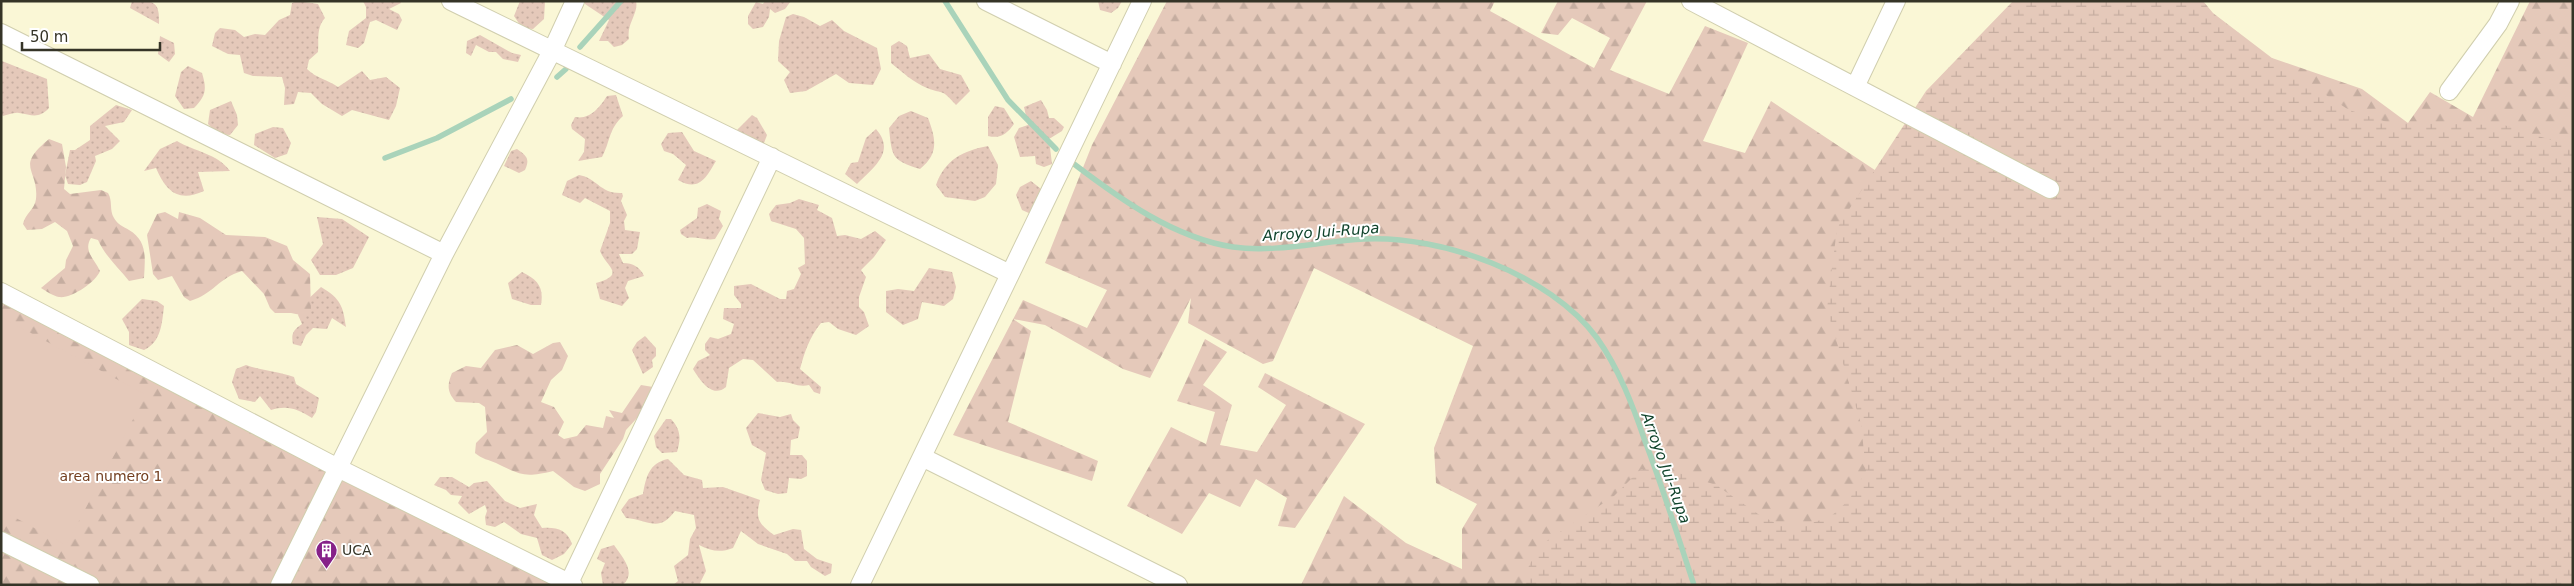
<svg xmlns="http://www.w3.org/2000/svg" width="2574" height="586" font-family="'DejaVu Sans',sans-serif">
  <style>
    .grass { fill: url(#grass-dots) }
    .forest { fill: url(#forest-firs) }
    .wetland { fill: url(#wetland-marsh) }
    .garden { fill: #e5c9ba }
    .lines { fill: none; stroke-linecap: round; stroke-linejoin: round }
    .stream { stroke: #a9d3ba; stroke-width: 5.5 }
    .street-casing { stroke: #d0ceae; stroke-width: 20 }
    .street { stroke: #fff; stroke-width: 18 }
    .labels { text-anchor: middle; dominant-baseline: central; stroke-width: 4; stroke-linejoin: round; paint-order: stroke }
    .park-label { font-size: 14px; fill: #744021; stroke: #fff }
    .poi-label { font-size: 14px; fill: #353427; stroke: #fff; text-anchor: start }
    .water-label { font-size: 15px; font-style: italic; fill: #11442c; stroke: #fff }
  </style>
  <defs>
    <pattern id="grass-dots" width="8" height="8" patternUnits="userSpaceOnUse" patternTransform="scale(1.25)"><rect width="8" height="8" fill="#e5c9ba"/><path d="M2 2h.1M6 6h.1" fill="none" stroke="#c5ada0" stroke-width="1.8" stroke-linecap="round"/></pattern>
    <pattern id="forest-firs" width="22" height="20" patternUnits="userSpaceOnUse" patternTransform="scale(1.25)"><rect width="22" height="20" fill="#e5c9ba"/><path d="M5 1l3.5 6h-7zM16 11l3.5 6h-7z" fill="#c5ada0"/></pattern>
    <pattern id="wetland-marsh" width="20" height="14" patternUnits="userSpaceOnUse" patternTransform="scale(1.25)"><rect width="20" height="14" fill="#e5c9ba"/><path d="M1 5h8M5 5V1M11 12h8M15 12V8" fill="none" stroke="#c5ada0"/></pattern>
  </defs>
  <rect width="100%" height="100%" fill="#faf7d6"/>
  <path class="grass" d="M132 1C153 1 160 0 159 24L130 8Z
    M297 1 318 4 325 18C316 28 319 40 318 52L309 60 307 69C316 78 328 80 338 87L362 71 370 80 386 77 400 88 396 106 389 120 352 110 342 116 322 104 311 93 298 92 294 104 284 105 285 88 282 77 253 76 244 73 240 55 228 54 212 46 215 33 220 28 235 30 244 37 255 34 265 35 279 20 290 15 292 3Z
    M363 1H400L401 3 389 9 399 14 402 20 397 30 376 20 370 22 364 43 358 48 346 45 349 31 366 18V7Z
    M520 1H545L544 19 533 29 522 28 514 16Z
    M585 1H636C639 13 626 24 629 39L622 45 614 47 608 41H599L609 20 585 4Z
    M765 1H791L785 9 775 13 770 9 769 17 763 27 753 29 748 24V16L756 2 763 4Z
    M1098 1H1122L1118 8 1111 13 1100 10Z
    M793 14 804 17 820 26 832 20 844 31 877 48 881 69 873 85 849 83 836 74 806 91 790 93 784 80 790 72 778 61 779 41 786 17Z
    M480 35 512 53 521 55 518 62 503 59 496 52H489L476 45 471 56 466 53 467 41Z
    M160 36 174 43 175 54 169 62 158 54Z
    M899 41 907 46 910 58 929 54 940 69 961 75 970 91 956 105C941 88 945 95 927 88 914 83 901 71 891 63V46Z
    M2 61 47 79 49 108C39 119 32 115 19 113 14 112 8 115 3 116L1 114Z
    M188 66 202 73C207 89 206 96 194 108L184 109 175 96 181 72Z
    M616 95 623 116C608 130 611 140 602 157L578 161 584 152 585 139 572 129 571 125 575 117C590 120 600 107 607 96Z
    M1041 100 1047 110 1049 118H1054L1064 127 1062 131 1049 139 1052 164 1044 167 1036 164 1035 156 1020 157 1014 137 1019 128 1028 125 1024 107Z
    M231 101 237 115 238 125 230 135 218 134 208 124 210 110Z
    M116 105 132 110 124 122 105 126 120 141 112 149 95 156 96 161 87 182 80 185 68 184 65 175 70 150H75L90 140V126Z
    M995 106 1004 108 1014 124C1007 134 1000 139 988 136V117Z
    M911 111 928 118C936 139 939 154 920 169 892 160 892 158 889 128L899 116Z
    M752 115 757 118 767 135 764 143 755 146 736 131Z
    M273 127 283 128 291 143 287 154 275 158 254 145 255 134Z
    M876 129C896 152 874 167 857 184L845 174 851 163 858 162 866 138Z
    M682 132 694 151 716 161C706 178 699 192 678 180L686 165 673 154 664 151 661 144 668 133Z
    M177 141C195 152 217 153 230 171L198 172 204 191C178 203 166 191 156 168L144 171 160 149Z
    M988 146 998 165 996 184 985 197 975 201 945 197 936 185C945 160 962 151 988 146Z
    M517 149C527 156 530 159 525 170L519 173 504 166 511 151Z
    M579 175C597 178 600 194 622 193L623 196 621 201 627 215 624 221 625 230 640 232 637 249 632 254H619L623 263C633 263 640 267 644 276L628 281 625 288 629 298 622 306 600 299 596 283C627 274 606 267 600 251L610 223V211L585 198 580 203 562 195 567 181Z
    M1031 181 1041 189V199L1031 214 1022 210 1016 195 1020 187Z
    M799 199 819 205 817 210 832 218 837 236 845 235 861 239 875 231 886 240 874 257 861 270 866 277 859 297V307L864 312 869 326 856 335 838 329 829 322 821 323C809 338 805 351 800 369L821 387 820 394 814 392 809 385C797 388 789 380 777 382L753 360 743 359 729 368 726 387C712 399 700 380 693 369L698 361 710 355 705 350V344L710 337 718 339 731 334 734 324 723 319 724 308H741V304L734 295V286L751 284 780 299H786L787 291 794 289 801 274 798 268 805 264 804 238 796 229 771 221 769 214 776 205 790 203Z
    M707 204 721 211 719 219 723 226 715 239C706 241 697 236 687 238L681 234 680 230 697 218 698 208Z
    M317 217 342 219 369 237 353 268 336 275H320L311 260 323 244Z
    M929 268 952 272 956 287 953 299 944 306 922 302 918 319 903 325 886 312V291L898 289 914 291Z
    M522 272C538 280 544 287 541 305H531L512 299 508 283Z
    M321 287C341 299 343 306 346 327L332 318 327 329 313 328 306 335 301 346 293 344C291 334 293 330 302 324L298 315 304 303Z
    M142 299 157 301 164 306C162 324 161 342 144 350L129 345V332L122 319Z
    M645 336 656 348V356L652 360 653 367 643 374 632 350 637 342Z
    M246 365C263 371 277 371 294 377L296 384 319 398 316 412 312 418C298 409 287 405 271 410L260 396 255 402 239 399 232 382 236 369Z
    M758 413 780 417 791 414 793 420 800 427 798 438 791 440 790 455H802L807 461V476L801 479 789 478 787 493 778 494 765 490 761 480 766 453 752 445 746 428Z
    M666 419H671C681 430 681 438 677 452L662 453 656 447 654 436Z
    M668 459 684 475 702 480 703 488 723 487 760 500C755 519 759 524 774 535L793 529 801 530 804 549 817 559 832 564 831 573 825 576 811 567 807 561H795L787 554 758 544 741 531 733 548C720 553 711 551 699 545L706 571 700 583 702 585H673L678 581 674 566 688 555 690 539 696 528 694 515 675 511C659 533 649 520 626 518L621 510 629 499 643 494C646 477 649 463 668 459Z
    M440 477H452L469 487 474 483 487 481 505 501 520 508 537 504 534 515 542 528C556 527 567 529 572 544L564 554 552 560 542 555 537 538 521 534 504 522 495 527 486 525 485 517 487 511 485 505 469 514 458 503 462 496 451 495 446 490 434 485Z
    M614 545C622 557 637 572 623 585H603L601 573 605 563 597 559 601 549Z"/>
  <path class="forest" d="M1167 1H1495L1490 11 1594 68 1610 38 1572 18 1558 35 1541 33 1558 1H1647L1610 70 1669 94 1705 26 1748 43 1703 141 1745 153 1771 101 1917 198 2272 58 2362 89 2408 123 2430 92 2473 117 2530 1H2573V297L2520 585H1301L1344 496 1406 543 1462 569V529L1477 504 1436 483 1434 448 1473 346 1314 268 1273 361 1263 364 1188 323 1191 298 1150 378 1123 369 1045 325 1013 319 1031 331 1008 422 1098 461 1092 481 953 435 1023 300 1087 328 1107 290 1045 263 1092 145Z
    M49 139 62 144 66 167 64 189 70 194 101 190 108 193C113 201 109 210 114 218 117 224 124 227 129 230 148 241 145 259 144 278L129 281C118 267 105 256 98 240L91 238C83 251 94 258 100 271 96 282 71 299 59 297 53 296 46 291 41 288L65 268 66 260 73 246 67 231 55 222 42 229 27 230 23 224C25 214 35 209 36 199 39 168 14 168 49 139Z
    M165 212 178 219 179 212 200 218 226 235 265 237 287 246 293 260 310 274 311 311 306 316 291 313H275L270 308 264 294 242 271C218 278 214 294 190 301L184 297 172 276 158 280 153 274 147 235 157 214Z
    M1 300 573 585H1Z
    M1205 339 1227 352 1203 385 1232 405 1220 445 1257 452 1286 405 1258 387 1265 373 1365 424 1295 528 1278 526 1287 498 1256 479 1240 507 1209 493 1182 534 1127 506 1171 427 1206 444 1215 412 1177 401Z
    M560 342 568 356 562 370 551 380 541 402 554 407 564 422 558 435 564 439 577 436 586 425 603 428 606 416 614 418 609 410 622 413 641 385 653 387 649 405 626 430 623 439 600 474V484L585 491 574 487 553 471C524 478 521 475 496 463 489 460 482 459 475 453L476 443 487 432 485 407 479 403 456 402C447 392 447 385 452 373L466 366 481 368 495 350 517 345 533 354 553 343Z"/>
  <path class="wetland" d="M2013 1H2203L2213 13 2289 71 2349 110 2390 123 2504 125 2573 147V585H1523V578L1539 546 1614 496 1641 469 1676 472 1716 485 1761 516 1783 526H1802L1830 517 1848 501 1866 471 1861 424 1827 309 1837 228 1926 91Z"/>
  <path class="garden" d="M1 317 146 395 66 545 1 510Z"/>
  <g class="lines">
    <path class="stream" d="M945 1 1008 100 1056 149
      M580 47 621 1
      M557 77 566 69
      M385 158 437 138 511 99
      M1074 164C1120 199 1174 238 1233 247 1276 253 1321 241 1364 239 1441 235 1550 274 1597 338 1619 369 1633 406 1645 441 1663 488 1678 537 1694 585"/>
    <defs>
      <path id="street" d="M451 1 1010 274
        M986 1 1112 64
        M1691 1 2050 189
        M1 33 444 254
        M1855 87 1896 1
        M2449 91 2498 24 2510 1
        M1 292 338 468 573 585
        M922 457 1178 585
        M1 541 90 585
        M280 585 444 254 552 51 575 1
        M568 585 772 157
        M860 585 1142 1"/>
    </defs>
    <use href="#street" class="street-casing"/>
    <use href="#street" class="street"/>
  </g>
  <defs>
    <symbol id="building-pin" viewBox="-11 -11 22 30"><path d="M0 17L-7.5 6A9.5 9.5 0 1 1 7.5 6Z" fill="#862189" stroke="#fff"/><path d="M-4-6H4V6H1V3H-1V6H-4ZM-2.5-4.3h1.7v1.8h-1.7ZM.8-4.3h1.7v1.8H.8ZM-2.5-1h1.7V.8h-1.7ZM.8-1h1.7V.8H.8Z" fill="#fff"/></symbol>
  </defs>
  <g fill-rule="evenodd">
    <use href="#building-pin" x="314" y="538" width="25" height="34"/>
  </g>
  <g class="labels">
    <g class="park-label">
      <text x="111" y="476">area numero 1</text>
    </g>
    <g class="poi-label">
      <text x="342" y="550">UCA</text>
    </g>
    <g class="water-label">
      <text transform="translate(1321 232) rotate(-4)">Arroyo Jui-Rupa</text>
      <text transform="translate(1666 468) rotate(70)">Arroyo Jui-Rupa</text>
    </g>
  </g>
  <rect width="2574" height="586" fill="none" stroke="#353427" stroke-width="5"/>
  <path d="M22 42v8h138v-8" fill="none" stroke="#353427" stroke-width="2.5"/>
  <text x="30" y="42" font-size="15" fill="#353427" stroke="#ffffff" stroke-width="4" paint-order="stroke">50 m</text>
</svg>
